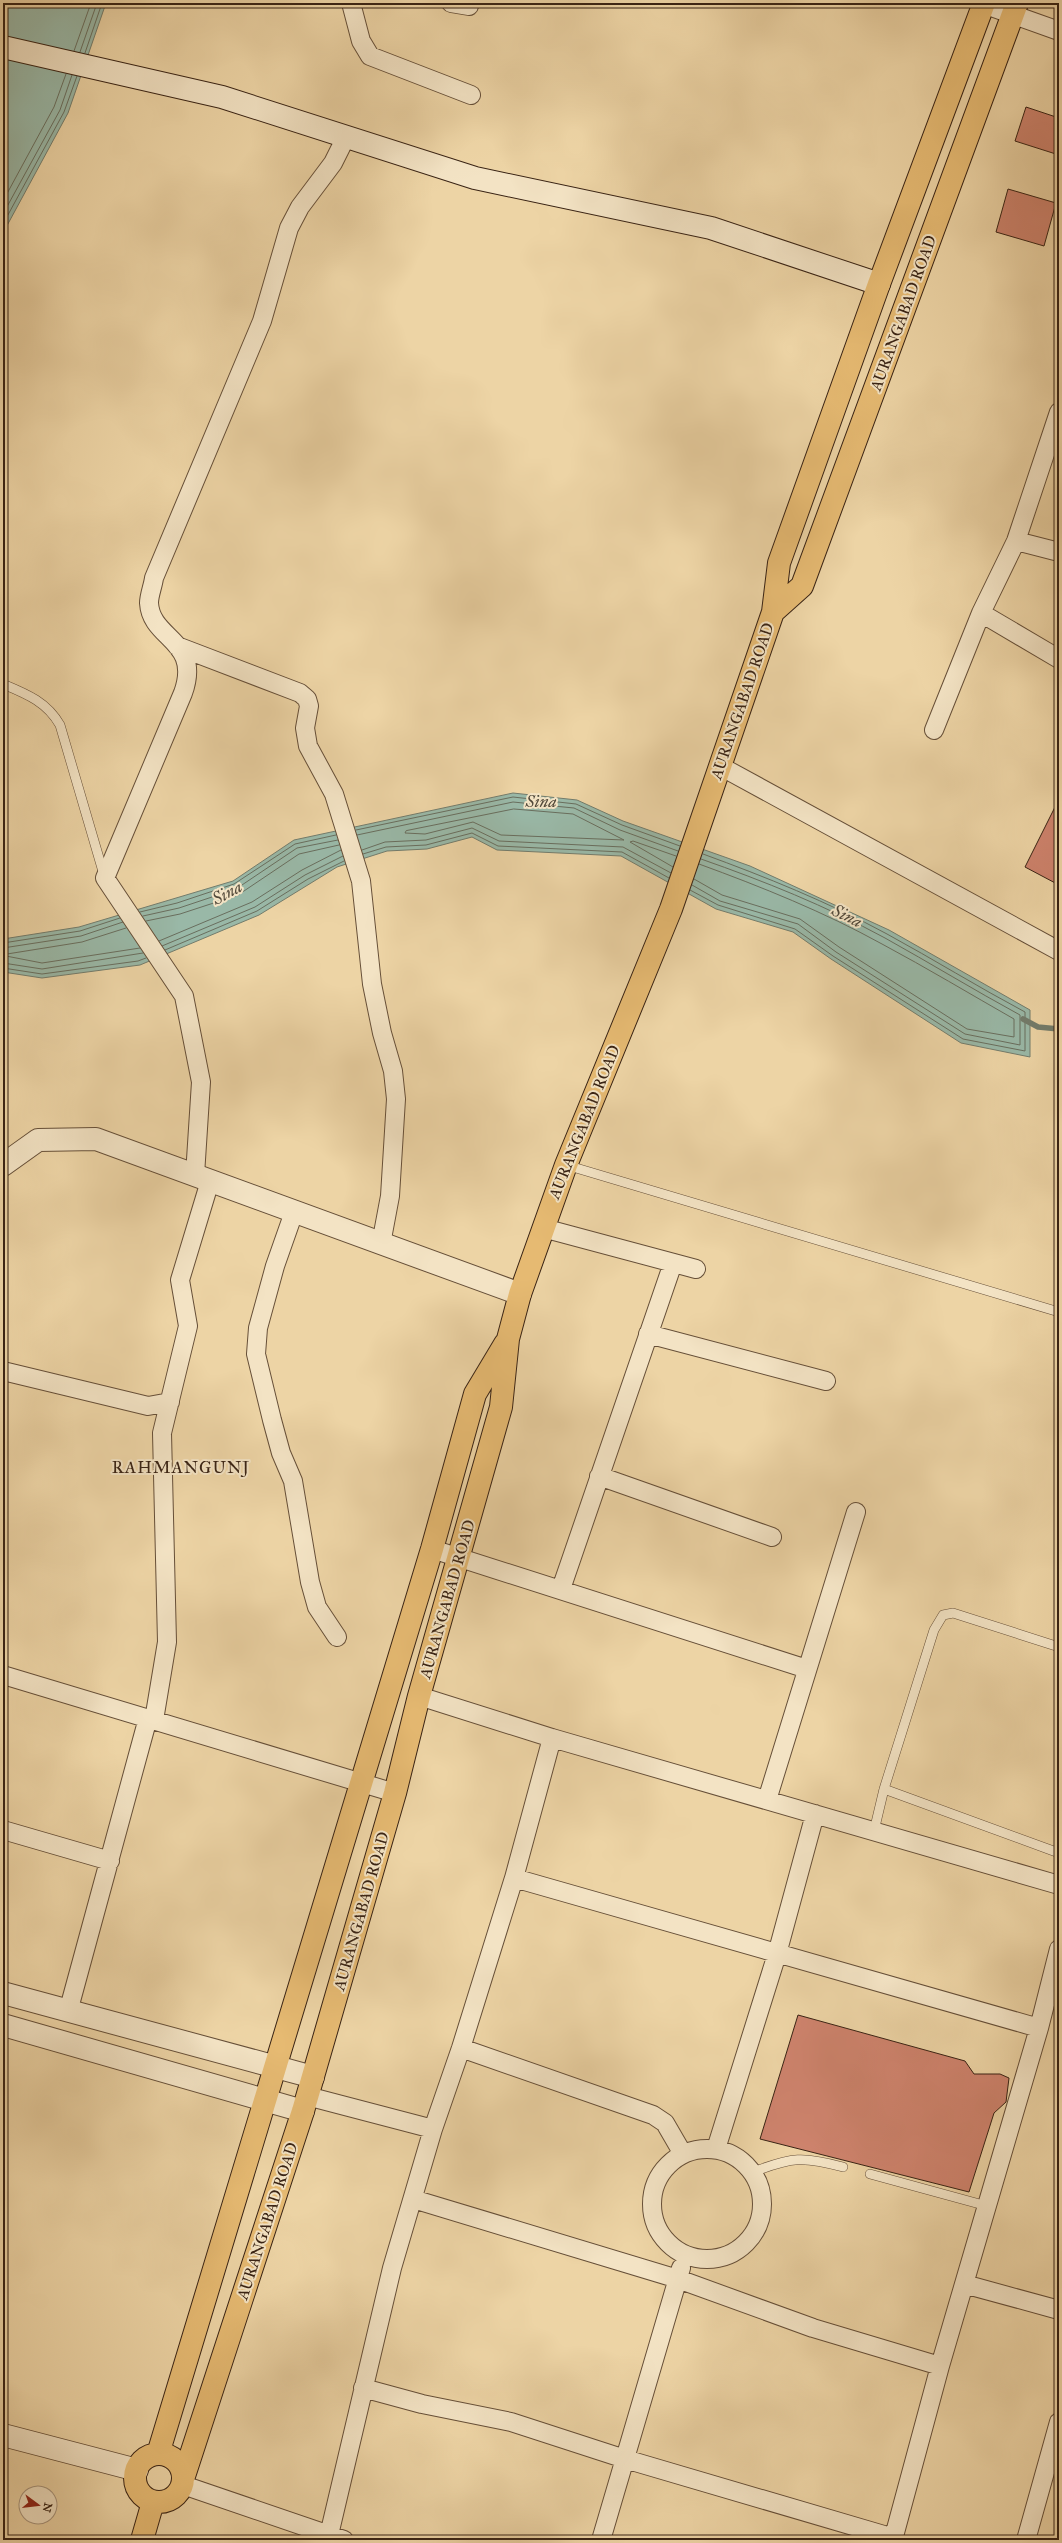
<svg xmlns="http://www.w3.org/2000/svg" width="1062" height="2543" font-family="'IM FELL Great Primer',serif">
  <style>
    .water { fill: #99b8a7; stroke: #737c6c }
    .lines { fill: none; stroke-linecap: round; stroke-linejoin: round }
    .shore { stroke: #696e5e; stroke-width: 1 }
    .stream { stroke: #737c6c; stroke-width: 5.5 }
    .building { fill: #ce836d; stroke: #392314 }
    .service-casing { stroke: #664f38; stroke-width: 10 }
    .minor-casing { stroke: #664f38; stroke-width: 20 }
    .tertiary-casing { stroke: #664f38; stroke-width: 24 }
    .secondary-casing { stroke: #392314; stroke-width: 24 }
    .primary-casing { stroke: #392314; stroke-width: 24 }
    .service { stroke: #f3e3c4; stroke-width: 9 }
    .minor { stroke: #f3e3c4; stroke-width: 18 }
    .tertiary { stroke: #f3e3c4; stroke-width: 22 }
    .secondary { stroke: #f3e3c4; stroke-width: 22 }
    .primary { stroke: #e6ba72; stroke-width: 22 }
    .labels { text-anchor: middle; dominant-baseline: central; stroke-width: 4; stroke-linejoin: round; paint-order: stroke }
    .street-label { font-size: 16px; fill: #392314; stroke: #f3e3c4 }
    .water-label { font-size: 17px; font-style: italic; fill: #514839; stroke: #f3e3c4 }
    .neighbourhood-label { font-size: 17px; letter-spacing: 1px; fill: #392314; stroke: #f3e3c4 }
  </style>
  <rect width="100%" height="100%" fill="#edd4a5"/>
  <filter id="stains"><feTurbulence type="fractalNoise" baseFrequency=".005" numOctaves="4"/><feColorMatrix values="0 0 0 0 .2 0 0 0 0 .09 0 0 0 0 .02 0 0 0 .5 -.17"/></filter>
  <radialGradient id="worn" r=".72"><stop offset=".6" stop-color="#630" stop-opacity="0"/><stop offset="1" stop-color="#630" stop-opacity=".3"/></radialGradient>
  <path class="water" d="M3 3H106L68 113 3 233Z
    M513 793 577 800 623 821 750 866 889 930 1030 1010V1057L961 1043 831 959 793 932 716 909 621 856 497 850 472 837 427 849 387 851 337 867 259 915 140 965 42 978 3 972V939L79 927 233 881 294 840Z"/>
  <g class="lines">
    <path class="shore" d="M74 51 91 3
      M80 52 97 3
      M85 53 102 3
      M3 201 54 107 66 74
      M3 214 60 110 72 75
      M3 224 64 112 77 76
      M514 809 573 814 624 840 501 835 473 822 425 834 405 833 406 831Z
      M356 830 513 797 576 804 622 825 680 846
      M357 835 513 802 574 808 620 830 678 851
      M362 850 385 842 426 840 472 828 499 841 623 847 671 873
      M363 854 386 847 426 845 472 833 498 846 622 852 669 878
      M673 867 630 842 633 841 676 856
      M694 879 722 895 800 919 839 947 967 1029 1014 1037V1019C970 994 927 968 882 944 824 912 762 887 699 864
      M692 885 720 901 798 924 836 952 965 1034 1020 1045V1015C974 990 930 963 885 938 826 906 764 881 701 859
      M690 890 718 905 795 929 833 956 963 1039 1025 1051V1012C978 987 933 959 887 934 828 902 766 877 703 854
      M140 912 177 903 234 884 295 844 336 835
      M143 916 179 908 236 889 297 848 338 840
      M146 921 180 914 238 895 299 854 339 845
      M126 928 82 942 7 954 6 956 42 963 140 948
      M159 941 252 902 302 870 341 850
      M3 943 80 931 120 918
      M162 946 255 907 305 875 343 856
      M3 948 81 936 123 922
      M165 950 257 911 308 879 344 861
      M3 963 42 969 143 953
      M3 968 42 974 138 961 146 958"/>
    <path class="stream" d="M1023 1019 1038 1027 1059 1029"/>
  </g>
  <path class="building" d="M1026 107 1059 118V155L1015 141Z
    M1008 189 1056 203 1044 246 996 232Z
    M1059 799V885L1025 867Z
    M798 2015 965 2061 974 2074H1000L1009 2078 1006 2102 994 2113 969 2192 760 2139Z"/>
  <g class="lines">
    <defs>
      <path id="service" d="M3 684C27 694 47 702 60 725L104 875
        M566 1165 1059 1312
        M884 1789 1059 1853
        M874 1831 884 1789 934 1630 943 1615 953 1613 1059 1647
        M753 2172C792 2157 803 2156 843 2167
        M870 2174 987 2206"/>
      <path id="minor" d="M351 3 361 41 370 56 471 95
        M451 3 469 6
        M983 4 1059 31
        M1016 541 1059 552
        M981 613 1059 659
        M177 646 300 693 307 699 309 706 305 728 308 746 334 794 361 881 372 984 382 1033 393 1071 396 1099 390 1196 381 1244
        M934 730 981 613 1016 541 1059 412
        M720 766 1059 951
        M195 1175 201 1082 184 996 105 878 183 693C202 640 151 640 149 603 149 595 153 586 154 578L262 321 289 228 300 207 333 163 346 137
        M294 1212 275 1266 258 1328 256 1354 272 1420 281 1453 293 1481 310 1582 317 1607 337 1637
        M543 1228 696 1269
        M648 1334 826 1381
        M3 1371 148 1406 170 1402
        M599 1476 772 1537
        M432 1549 807 1669
        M561 1589 673 1263
        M3 1675 395 1793
        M419 1696 552 1738 1059 1885
        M154 1720 167 1642 162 1433 188 1326 180 1280 210 1181
        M767 1800 856 1512
        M3 1830 110 1861
        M514 1878 552 1738
        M68 2012 148 1718
        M1039 2028 1059 1949
        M461 2048 653 2115 665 2123 683 2154
        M307 2096 433 2129
        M652 2204a55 55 0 1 1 110 0a55 55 0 1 1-110 0Z
        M716 2149 777 1954 815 1814
        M413 2199 678 2279 813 2328 940 2366
        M964 2284 1059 2310
        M363 2388 422 2404 511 2422 625 2459 894 2538
        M183 2485 344 2540
        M329 2535 392 2268 433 2129 461 2048 514 1878 1039 2028 940 2366 893 2540
        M601 2540 681 2268
        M1026 2540 1059 2422"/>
      <path id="tertiary" d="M3 1165 38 1140 96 1139 520 1294
        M3 1993 313 2077
        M3 2025 303 2111
        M3 2435 137 2470"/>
      <path id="secondary" d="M3 47 222 97 475 178 711 228 879 284"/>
      <path id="primary" d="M773 612 802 586 1017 3
        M135 2478a24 24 0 1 1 48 0a24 24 0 1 1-48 0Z
        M158 2454 432 1549 475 1394 505 1344
        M184 2476 303 2111 395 1793 419 1696 501 1407 508 1339 520 1294 566 1165 671 909 773 612 779 563 879 284 984 3
        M142 2540 153 2502"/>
    </defs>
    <use href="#service" class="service-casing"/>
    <use href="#minor" class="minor-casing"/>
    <use href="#tertiary" class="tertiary-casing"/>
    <use href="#secondary" class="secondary-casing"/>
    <use href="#primary" class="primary-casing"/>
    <use href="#service" class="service"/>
    <use href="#minor" class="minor"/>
    <use href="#tertiary" class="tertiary"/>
    <use href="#secondary" class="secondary"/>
    <use href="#primary" class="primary"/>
  </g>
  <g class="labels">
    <g class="street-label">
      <text transform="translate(903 313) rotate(-70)">AURANGABAD ROAD</text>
      <text transform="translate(742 701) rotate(-71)">AURANGABAD ROAD</text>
      <text transform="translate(584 1122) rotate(-68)">AURANGABAD ROAD</text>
      <text transform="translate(447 1599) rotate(-74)">AURANGABAD ROAD</text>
      <text transform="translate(361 1911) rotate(-74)">AURANGABAD ROAD</text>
      <text transform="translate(267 2221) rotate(-72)">AURANGABAD ROAD</text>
    </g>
    <g class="water-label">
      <text x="541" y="801">Sina</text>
      <text transform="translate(227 893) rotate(-29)">Sina</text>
      <text transform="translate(847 916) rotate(26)">Sina</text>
    </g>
    <g class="neighbourhood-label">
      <text x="181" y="1467">RAHMANGUNJ</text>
    </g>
  </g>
  <rect width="1062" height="2543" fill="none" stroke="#edd4a5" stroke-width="16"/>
  <rect x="4" y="4" width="1054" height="2535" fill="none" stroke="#392314" stroke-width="2"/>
  <rect x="8" y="8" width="1046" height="2527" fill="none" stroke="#392314"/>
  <g transform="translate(38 2505) rotate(105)"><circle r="19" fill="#f3e3c4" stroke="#a9967e"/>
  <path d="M0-3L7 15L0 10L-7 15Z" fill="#8f2418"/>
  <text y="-6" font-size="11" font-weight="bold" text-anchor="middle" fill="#392314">N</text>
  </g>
  <rect width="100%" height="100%" filter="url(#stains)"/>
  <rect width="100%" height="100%" fill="url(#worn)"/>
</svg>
